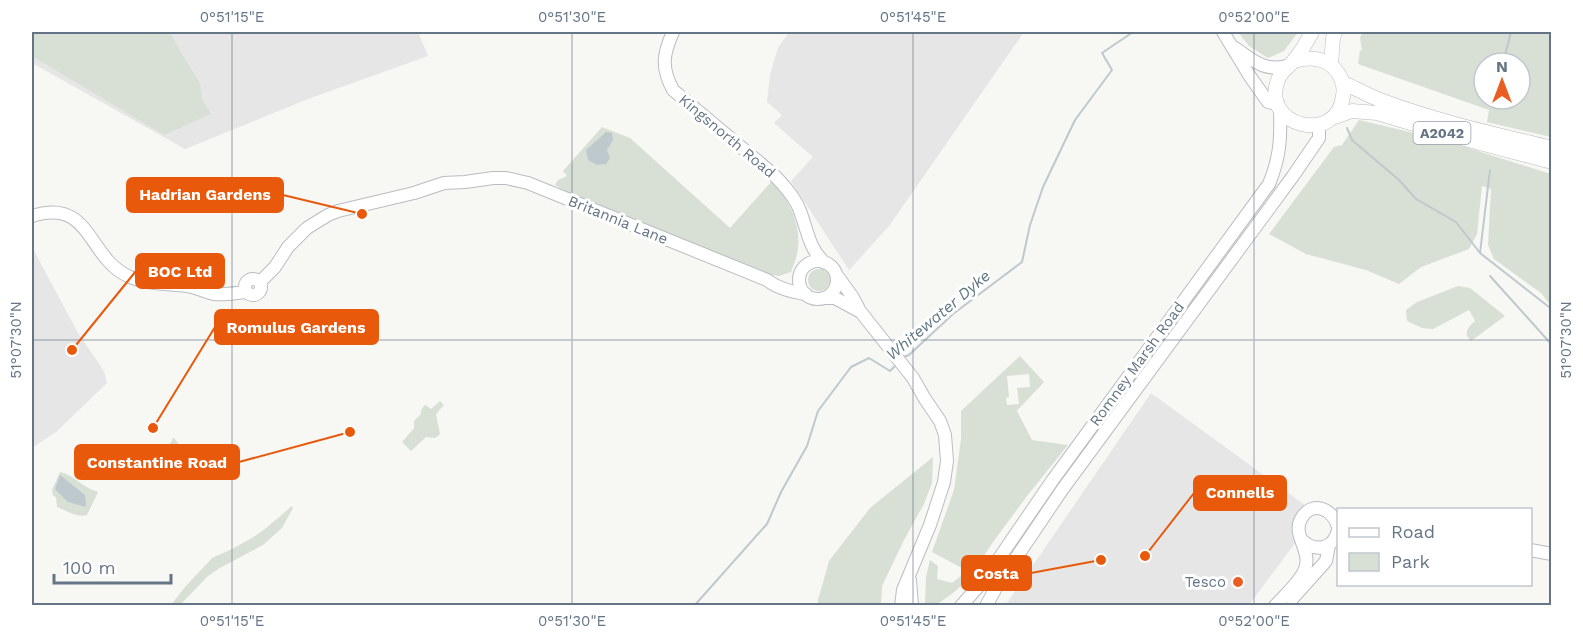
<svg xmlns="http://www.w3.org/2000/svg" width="1583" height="637" font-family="'Work Sans',sans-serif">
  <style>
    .built { fill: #e5e6e5 }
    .green { fill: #d8dfd5; fill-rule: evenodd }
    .water { fill: #bec9ce }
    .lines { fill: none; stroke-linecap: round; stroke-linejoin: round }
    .stream { stroke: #bec9ce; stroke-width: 2 }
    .secondary-casing { stroke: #b9bdc2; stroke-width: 14 }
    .primary-casing { stroke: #b7bbbf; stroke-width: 15 }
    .secondary { stroke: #fff; stroke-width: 12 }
    .primary { stroke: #fff; stroke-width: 14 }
    .ticks { fill: none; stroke: #657586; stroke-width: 1.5; stroke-opacity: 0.45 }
    .poi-dot { fill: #ea5e21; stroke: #fff; stroke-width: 2 }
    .labels { text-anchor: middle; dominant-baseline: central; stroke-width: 6; stroke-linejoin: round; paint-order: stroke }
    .shield { fill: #fff; stroke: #939eaa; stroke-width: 1.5 }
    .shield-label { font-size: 14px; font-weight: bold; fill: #657586 }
    .street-label { font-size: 15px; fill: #657586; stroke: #fff }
    .poi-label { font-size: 15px; fill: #657586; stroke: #fff; text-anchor: end }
    .water-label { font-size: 16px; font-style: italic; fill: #607783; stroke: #fff }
    .leader { fill: none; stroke: #e8590c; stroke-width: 2 }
    .callout-dot { fill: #e8590c; stroke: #fff; stroke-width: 2 }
    .callout { fill: #e8590c; stroke: #e8590c; stroke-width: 2 }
    .callout-label { font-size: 16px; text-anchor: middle; font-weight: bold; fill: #fff }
    .neatline { fill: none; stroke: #657586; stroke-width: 2 }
    .ticks-label { font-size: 15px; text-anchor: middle; fill: #657586 }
  </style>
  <rect width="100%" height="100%" fill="#f7f7f4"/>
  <path class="built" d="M32 32H418L428 56 308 99 185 149 32 63Z
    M789 32H1024L889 226 849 270 791 181 813 157 774 123 782 115 767 102 770 75 778 48Z
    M32 247 78 333 104 371 107 383 56 432 32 448Z
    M1151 393 1306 506 1295 543 1249 605 1005 606Z"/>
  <path class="green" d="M32 32H170L180 51 200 83 202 99 211 114 164 135 32 56Z
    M1238 32H1298L1284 51 1268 58 1249 46Z
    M1363 32H1551V137L1487 122 1489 110 1358 64 1360 50 1362 51 1360 37ZM1484 63H1520V99H1484Z
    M1359 120 1443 140 1551 174V306L1541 293 1494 259 1488 245 1491 189 1482 186 1477 234 1469 249 1421 267 1399 284 1366 270 1306 254 1269 234 1334 147 1342 145Z
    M602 127 630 138 730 228 771 182C790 199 803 228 797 254 796 260 793 266 791 272L779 276 771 275 574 196 555 185 558 180 567 176 563 171Z
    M808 280a11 11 0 1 1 22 0a11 11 0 1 1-22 0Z
    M1458 286 1470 288 1505 316 1471 341 1467 336C1466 328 1470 326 1475 321L1469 310 1433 329 1422 328 1407 321 1406 310 1417 302Z
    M1020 356 1044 382 1012 416 1017 411 1032 440 1068 445 1027 496 993 542 967 581 953 593 936 605H931L925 603 926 577 930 560 938 566 937 579 952 583 961 576 962 568 932 552 954 490 961 439V411ZM1029 374 1030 387 1017 388 1019 404 1007 405 1006 398 1009 397 1007 376Z
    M440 401 444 405 436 414 440 434 435 438 426 437 411 451 402 442 414 428V421L421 414V410L425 405 431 409Z
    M174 438 182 449 159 466 156 461 172 441V439Z
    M933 457 932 483 924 504 904 540 882 586 881 605H818V600L829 561 870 508Z
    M60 472C74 475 83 488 98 492L87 515C78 518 67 511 57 507L56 497 53 496 52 490Z
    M292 506 293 508 282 528 263 545 218 569 208 576 180 605H171L185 587 212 558 230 550 252 538 265 529Z"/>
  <path class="water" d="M606 132 612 133 613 140 607 150 610 158 606 164 597 165 588 160 586 150Z
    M60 475 85 495 86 507 68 502 55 489Z"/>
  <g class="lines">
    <path class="stream" d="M1503 63 1511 32
      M1498 100V99
      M1347 128 1352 140 1399 180 1416 199 1456 222 1480 253 1549 307 1552 312
      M1480 253 1490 170
      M1490 276 1552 345
      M901 358 909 355 953 314 1022 262 1030 225 1043 187 1075 120 1112 70 1102 53 1133 32
      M694 606 767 524 781 492 807 446 818 411 851 367 869 358 890 371 896 365"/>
    <defs>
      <path id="secondary" d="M673 32C663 54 661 68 673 90L773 174C782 183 791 193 797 204 807 224 807 248 825 263
        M1223 32 1249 75 1268 102 1278 104
        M1235 48C1253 60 1264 72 1287 66
        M32 216C91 197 87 257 128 276 146 285 168 283 187 286 196 287 205 292 214 294 224 295 236 293 246 292
        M799 280a19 19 0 1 1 38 0a19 19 0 1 1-38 0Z
        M836 274 852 296 860 311 913 378 925 399 940 421 945 435 947 461 944 482 930 525 903 590 901 606
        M245 287a8 8 0 1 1 16 0a8 8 0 1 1-16 0Z
        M260 282 275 267 288 247 307 228 328 215 338 211 414 193 444 183 465 182 493 178H506L528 183 767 280C777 288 792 292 806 294
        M823 298H835L859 311
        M1303 541C1317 553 1334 548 1338 530
        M1530 550 1552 554
        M910 580 912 606
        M1292 599 1326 561 1329 545
        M961 606 985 579 1052 481 1269 184C1280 157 1281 139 1280 109
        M986 606 997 586 1062 490 1293 176 1319 138V125
        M1275 606C1284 596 1301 581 1305 569 1312 551 1292 535 1301 519 1311 500 1333 508 1338 527"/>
      <path id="primary" d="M1294 61C1308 57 1322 57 1333 67 1341 75 1345 85 1343 96 1337 146 1260 126 1278 80 1281 70 1290 67 1295 59 1302 51 1307 41 1312 32
        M1331 65 1333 38 1335 32
        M1342 82C1355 88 1367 95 1380 100 1436 121 1494 134 1552 148
        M1332 118 1352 111 1377 113 1461 138 1552 162"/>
    </defs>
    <use href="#secondary" class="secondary-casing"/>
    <use href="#primary" class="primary-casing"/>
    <use href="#secondary" class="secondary"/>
    <use href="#primary" class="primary"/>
  </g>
  <path class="ticks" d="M232 32V606M572 32V606M913 32V606M1254 32V606M32 340H1552"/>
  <circle class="poi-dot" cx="1238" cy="582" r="6"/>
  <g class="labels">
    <rect class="shield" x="1413.5" y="122" width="57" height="22" rx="4.5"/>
    <g class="shield-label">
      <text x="1442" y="133">A2042</text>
    </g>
    <g class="street-label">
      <text transform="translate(727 136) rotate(40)">Kingsnorth Road</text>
      <text transform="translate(618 220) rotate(22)">Britannia Lane</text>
      <text transform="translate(1137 364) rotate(-54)">Romney Marsh Road</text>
    </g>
    <g class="poi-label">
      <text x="1226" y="582">Tesco</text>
    </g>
    <g class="water-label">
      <text transform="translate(938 315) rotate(-40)">Whitewater Dyke</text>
    </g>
  </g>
  <path class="leader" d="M362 214L283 195M72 350L136 271M153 428L215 327M350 432L239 462M1145 556L1194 493M1101 560L1031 573"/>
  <g class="callout-dot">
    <circle cx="362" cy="214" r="6"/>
    <circle cx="72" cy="350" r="6"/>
    <circle cx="153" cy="428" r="6"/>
    <circle cx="350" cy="432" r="6"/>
    <circle cx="1145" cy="556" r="6"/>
    <circle cx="1101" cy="560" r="6"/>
  </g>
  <g class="callout">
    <rect x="127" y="178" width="156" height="34" rx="6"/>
    <rect x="136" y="254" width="88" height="34" rx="6"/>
    <rect x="215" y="310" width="163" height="34" rx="6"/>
    <rect x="75" y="445" width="164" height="34" rx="6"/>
    <rect x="1194" y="476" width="92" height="34" rx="6"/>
    <rect x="962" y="556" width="69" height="34" rx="6"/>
  </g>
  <g class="callout-label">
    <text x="205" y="200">Hadrian Gardens</text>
    <text x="180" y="277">BOC Ltd</text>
    <text x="296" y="333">Romulus Gardens</text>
    <text x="157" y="468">Constantine Road</text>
    <text x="1240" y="498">Connells</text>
    <text x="996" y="579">Costa</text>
  </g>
  <rect width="1583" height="637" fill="none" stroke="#ffffff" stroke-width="66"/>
  <rect x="1337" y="508" width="195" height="78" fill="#ffffff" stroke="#c1c8cf" stroke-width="1.5"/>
  <rect x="1349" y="528" width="30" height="9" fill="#ffffff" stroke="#c1c8cf" stroke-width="1.5"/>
  <text x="1391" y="538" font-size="18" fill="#657586">Road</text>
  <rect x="1349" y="553" width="30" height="18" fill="#d8dfd5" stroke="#c1c8cf" stroke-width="1.5"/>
  <text x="1391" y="568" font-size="18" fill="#657586">Park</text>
  <g transform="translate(1502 81)"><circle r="28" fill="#ffffff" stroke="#c1c8cf" stroke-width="1.5"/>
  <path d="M0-4.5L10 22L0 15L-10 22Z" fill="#ea5e21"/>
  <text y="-9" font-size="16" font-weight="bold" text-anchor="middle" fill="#657586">N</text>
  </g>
  <path d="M54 574v9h117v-9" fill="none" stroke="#657586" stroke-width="3"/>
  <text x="63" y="574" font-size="18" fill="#657586" stroke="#ffffff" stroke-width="4.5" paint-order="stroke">100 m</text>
  <rect x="33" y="33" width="1517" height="571" class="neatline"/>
  <g class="ticks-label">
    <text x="232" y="22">0°51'15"E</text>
    <text x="572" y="22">0°51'30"E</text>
    <text x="913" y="22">0°51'45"E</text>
    <text x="1254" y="22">0°52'00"E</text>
    <text transform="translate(16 340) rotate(-90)" y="5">51°07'30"N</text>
    <text transform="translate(1566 340) rotate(-90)" y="5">51°07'30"N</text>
    <text x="232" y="626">0°51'15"E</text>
    <text x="572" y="626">0°51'30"E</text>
    <text x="913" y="626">0°51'45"E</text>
    <text x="1254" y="626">0°52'00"E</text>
  </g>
</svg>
